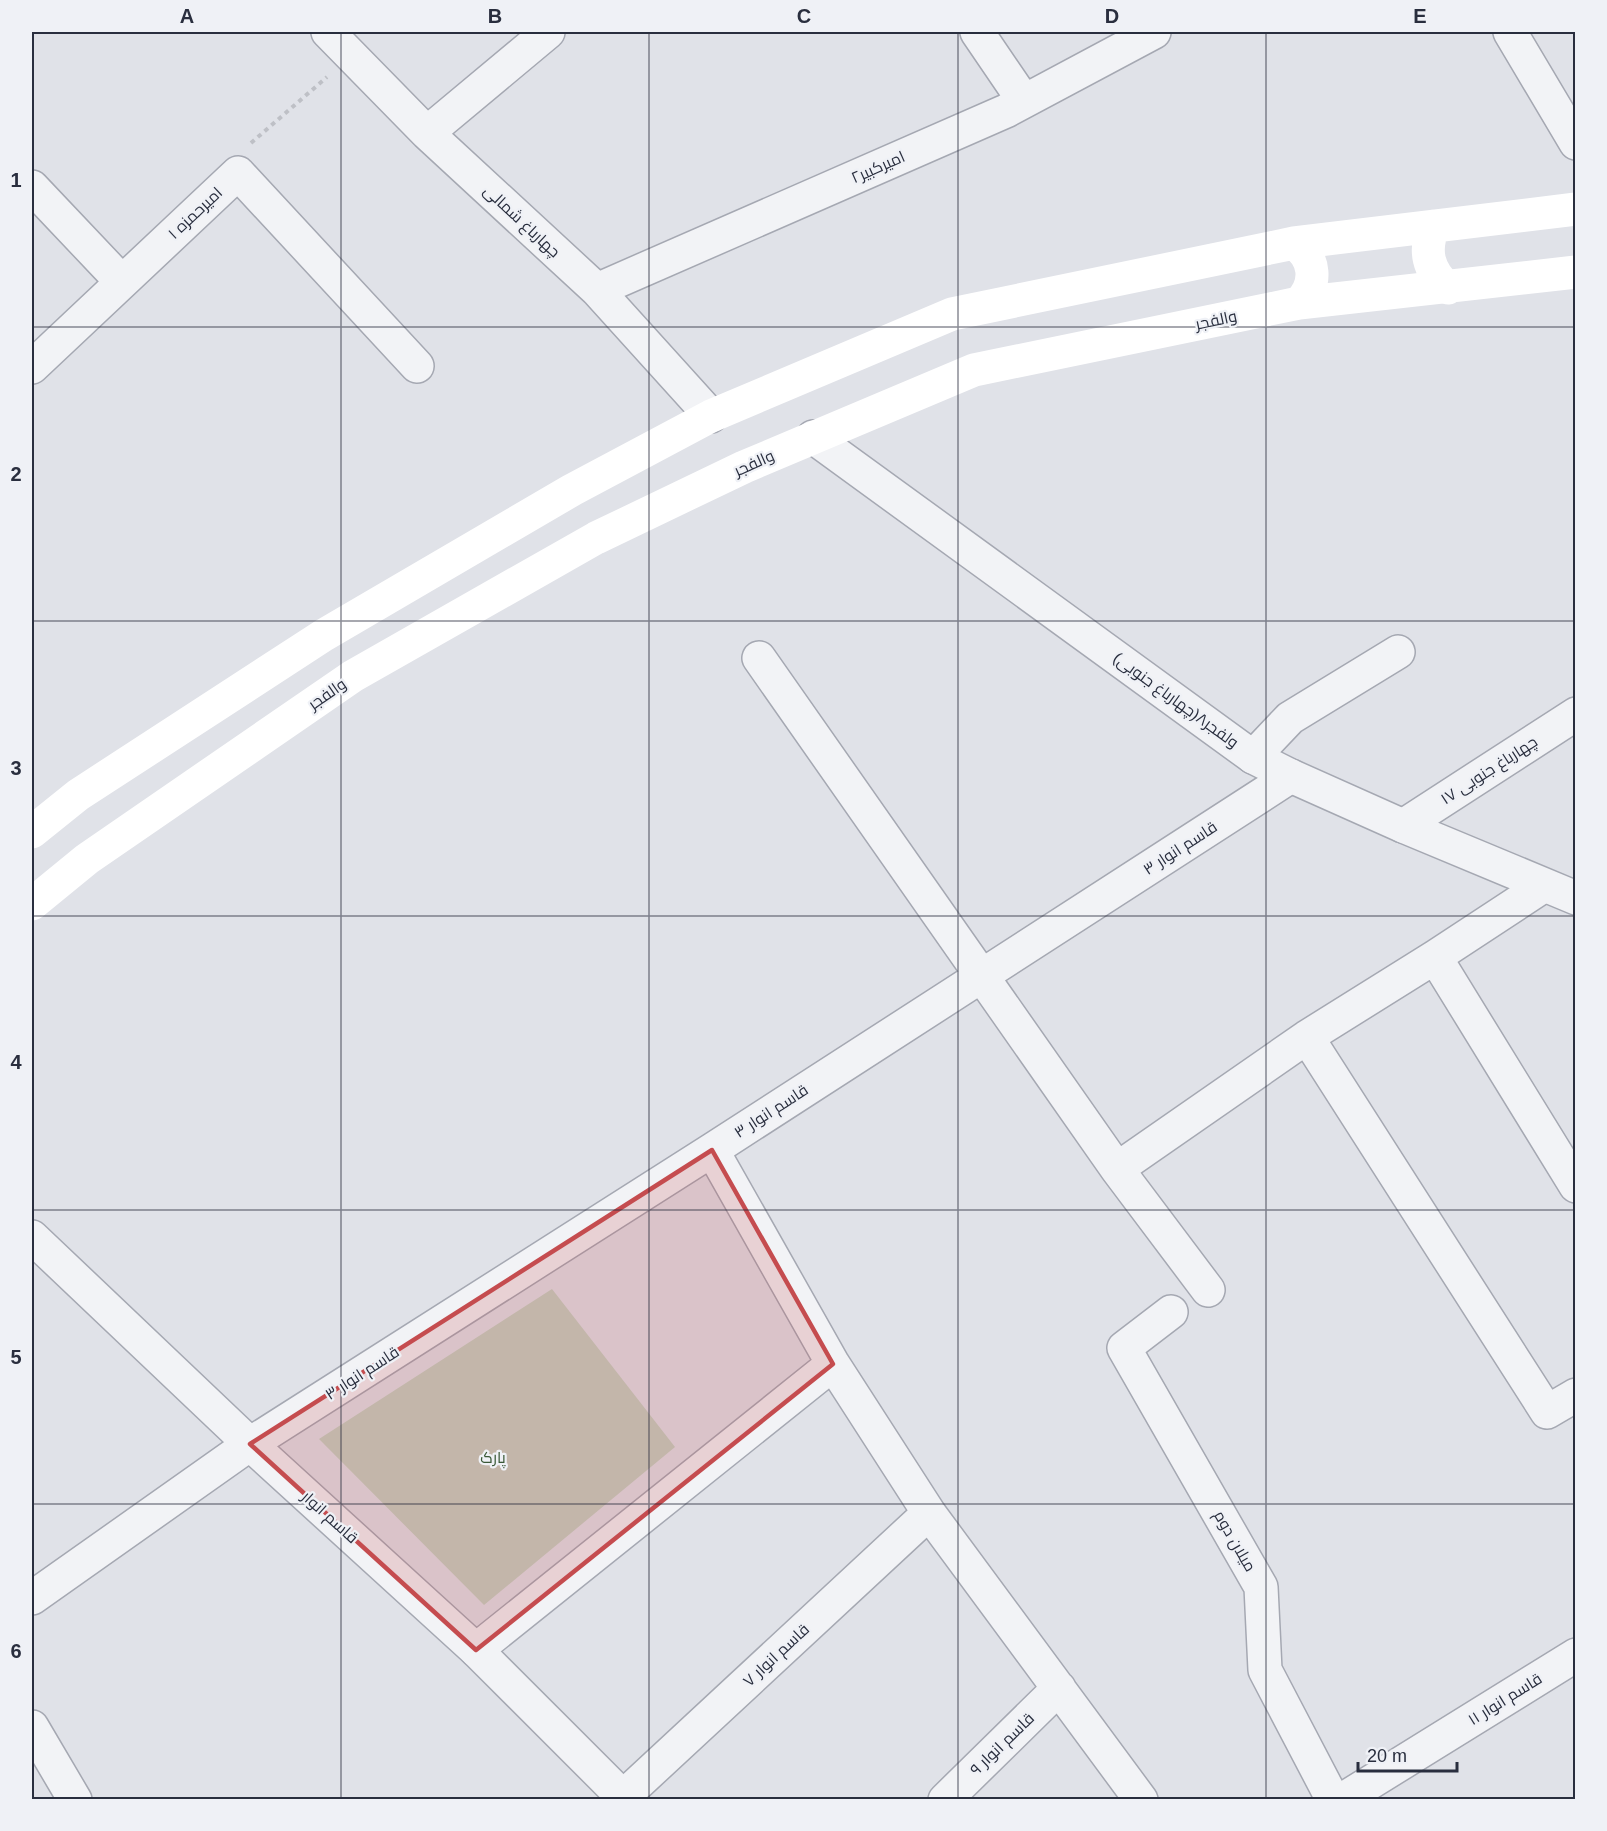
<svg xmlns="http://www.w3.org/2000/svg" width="1607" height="1831" font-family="Arial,Cairo,sans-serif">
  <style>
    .green { fill: #c3d1c1 }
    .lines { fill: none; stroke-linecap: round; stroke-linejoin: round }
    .minor-casing { stroke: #a5a8b2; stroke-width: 36 }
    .tertiary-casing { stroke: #a5a8b2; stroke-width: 36 }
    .path { stroke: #bec0c6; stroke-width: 4; stroke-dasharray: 4.5 4.5; stroke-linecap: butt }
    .minor { stroke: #f2f3f6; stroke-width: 33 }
    .tertiary { stroke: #f2f3f6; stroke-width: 33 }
    .secondary { stroke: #fff; stroke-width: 33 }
    .marked { fill: #c54c4f; fill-opacity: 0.2; stroke: #c54c4f; stroke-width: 4.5; stroke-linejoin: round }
    .grid { fill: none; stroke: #292e3e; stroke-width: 1.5; stroke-opacity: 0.55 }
    .labels { text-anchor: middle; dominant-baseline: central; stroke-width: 4.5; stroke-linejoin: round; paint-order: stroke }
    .street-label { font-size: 16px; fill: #292e3e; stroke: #eff1f6 }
    .park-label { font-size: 16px; fill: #3a5938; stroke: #eff1f6 }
    .neatline { fill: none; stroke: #292e3e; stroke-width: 2 }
    .grid-label { font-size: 20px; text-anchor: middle; font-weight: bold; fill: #292e3e }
  </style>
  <rect width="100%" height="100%" fill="#e0e2e8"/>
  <path class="green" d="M552 1289 675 1447 484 1605 319 1439Z"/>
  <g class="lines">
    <defs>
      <path id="minor" d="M328 32 427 133 597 290 711 416
        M977 32 1024 101
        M1510 32 1576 143
        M427 133 548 32
        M32 187 122 282
        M597 290 1006 111 1154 32
        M32 367 238 173 417 366
        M759 658 1117 1169 1307 1037 1435 957 1543 886
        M1253 757 1290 718 1398 652
        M1403 826 1576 714
        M1435 957 1576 1186
        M1307 1037 1547 1412 1576 1395
        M712 1150 833 1364 929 1513 1141 1800
        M1117 1169 1208 1290
        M1171 1312 1124 1348 1261 1587 1265 1670 1333 1800
        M32 1598 250 1444 712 1150 1291 776
        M476 1650 833 1364
        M623 1797 929 1513
        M945 1800 1059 1688
        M1342 1800 1576 1655"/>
      <path id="tertiary" d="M813 437 1253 757 1291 776 1403 826 1576 898
        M32 1237 250 1444 476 1650 626 1800
        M32 1727 75 1800"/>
    </defs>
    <use href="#minor" class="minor-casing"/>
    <use href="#tertiary" class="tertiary-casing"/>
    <path class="path" d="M251 143 327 77"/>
    <use href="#minor" class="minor"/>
    <use href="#tertiary" class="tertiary"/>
    <path class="secondary" d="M1434 226C1423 250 1428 271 1448 288
      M1294 243C1316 258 1318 284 1299 303
      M32 832 78 795 324 635 572 490 711 416 952 314 1294 243 1576 209
      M32 904 87 859 353 676 596 538 744 467 974 370 1299 303 1576 272"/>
  </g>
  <path class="marked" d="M712 1150 833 1364 476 1650 250 1444Z"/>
  <path class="grid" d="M341 32V1800M649 32V1800M958 32V1800M1266 32V1800M32 327H1576M32 621H1576M32 916H1576M32 1210H1576M32 1504H1576"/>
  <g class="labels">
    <g class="street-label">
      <text transform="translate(878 167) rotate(-24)">امیرکبیر۲</text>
      <text transform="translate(195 213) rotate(-43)">امیرحمزه ۱</text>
      <text transform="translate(522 221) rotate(43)">چهارباغ شمالی</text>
      <text transform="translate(1216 320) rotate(-12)">والفجر</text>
      <text transform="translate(754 463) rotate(-24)">والفجر</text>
      <text transform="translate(327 694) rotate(-35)">والفجر</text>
      <text transform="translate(1176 700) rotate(36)">ولفجر۸(چهارباغ جنوبی)</text>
      <text transform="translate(1489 770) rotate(-33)">چهارباغ جنوبی ۱۷</text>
      <text transform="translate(1180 848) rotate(-33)">قاسم انوار ۳</text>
      <text transform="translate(771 1111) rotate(-33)">قاسم انوار ۳</text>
      <text transform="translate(362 1373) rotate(-33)">قاسم انوار ۳</text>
      <text transform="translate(330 1517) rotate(42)">قاسم انوار</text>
      <text transform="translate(1235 1541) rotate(60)">میلان دوم</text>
      <text transform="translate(776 1655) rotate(-43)">قاسم انوار ۷</text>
      <text transform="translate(1505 1699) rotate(-32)">قاسم انوار ۱۱</text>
      <text transform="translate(1002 1744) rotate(-44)">قاسم انوار ۹</text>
    </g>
    <g class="park-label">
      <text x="493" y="1457">پارک</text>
    </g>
  </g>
  <rect width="1607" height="1831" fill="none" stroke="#eff1f6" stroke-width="66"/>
  <path d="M1358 1762v9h99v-9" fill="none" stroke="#292e3e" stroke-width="3"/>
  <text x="1367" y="1762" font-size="18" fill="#292e3e" stroke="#eff1f6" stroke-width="4.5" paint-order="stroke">20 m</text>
  <rect x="33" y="33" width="1541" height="1765" class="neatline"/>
  <g class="grid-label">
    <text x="187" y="23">A</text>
    <text x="495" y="23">B</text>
    <text x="804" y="23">C</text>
    <text x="1112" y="23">D</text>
    <text x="1420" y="23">E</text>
    <text x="16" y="187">1</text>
    <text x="16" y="481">2</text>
    <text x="16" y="775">3</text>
    <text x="16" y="1069">4</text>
    <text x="16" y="1364">5</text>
    <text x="16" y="1658">6</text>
  </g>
</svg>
